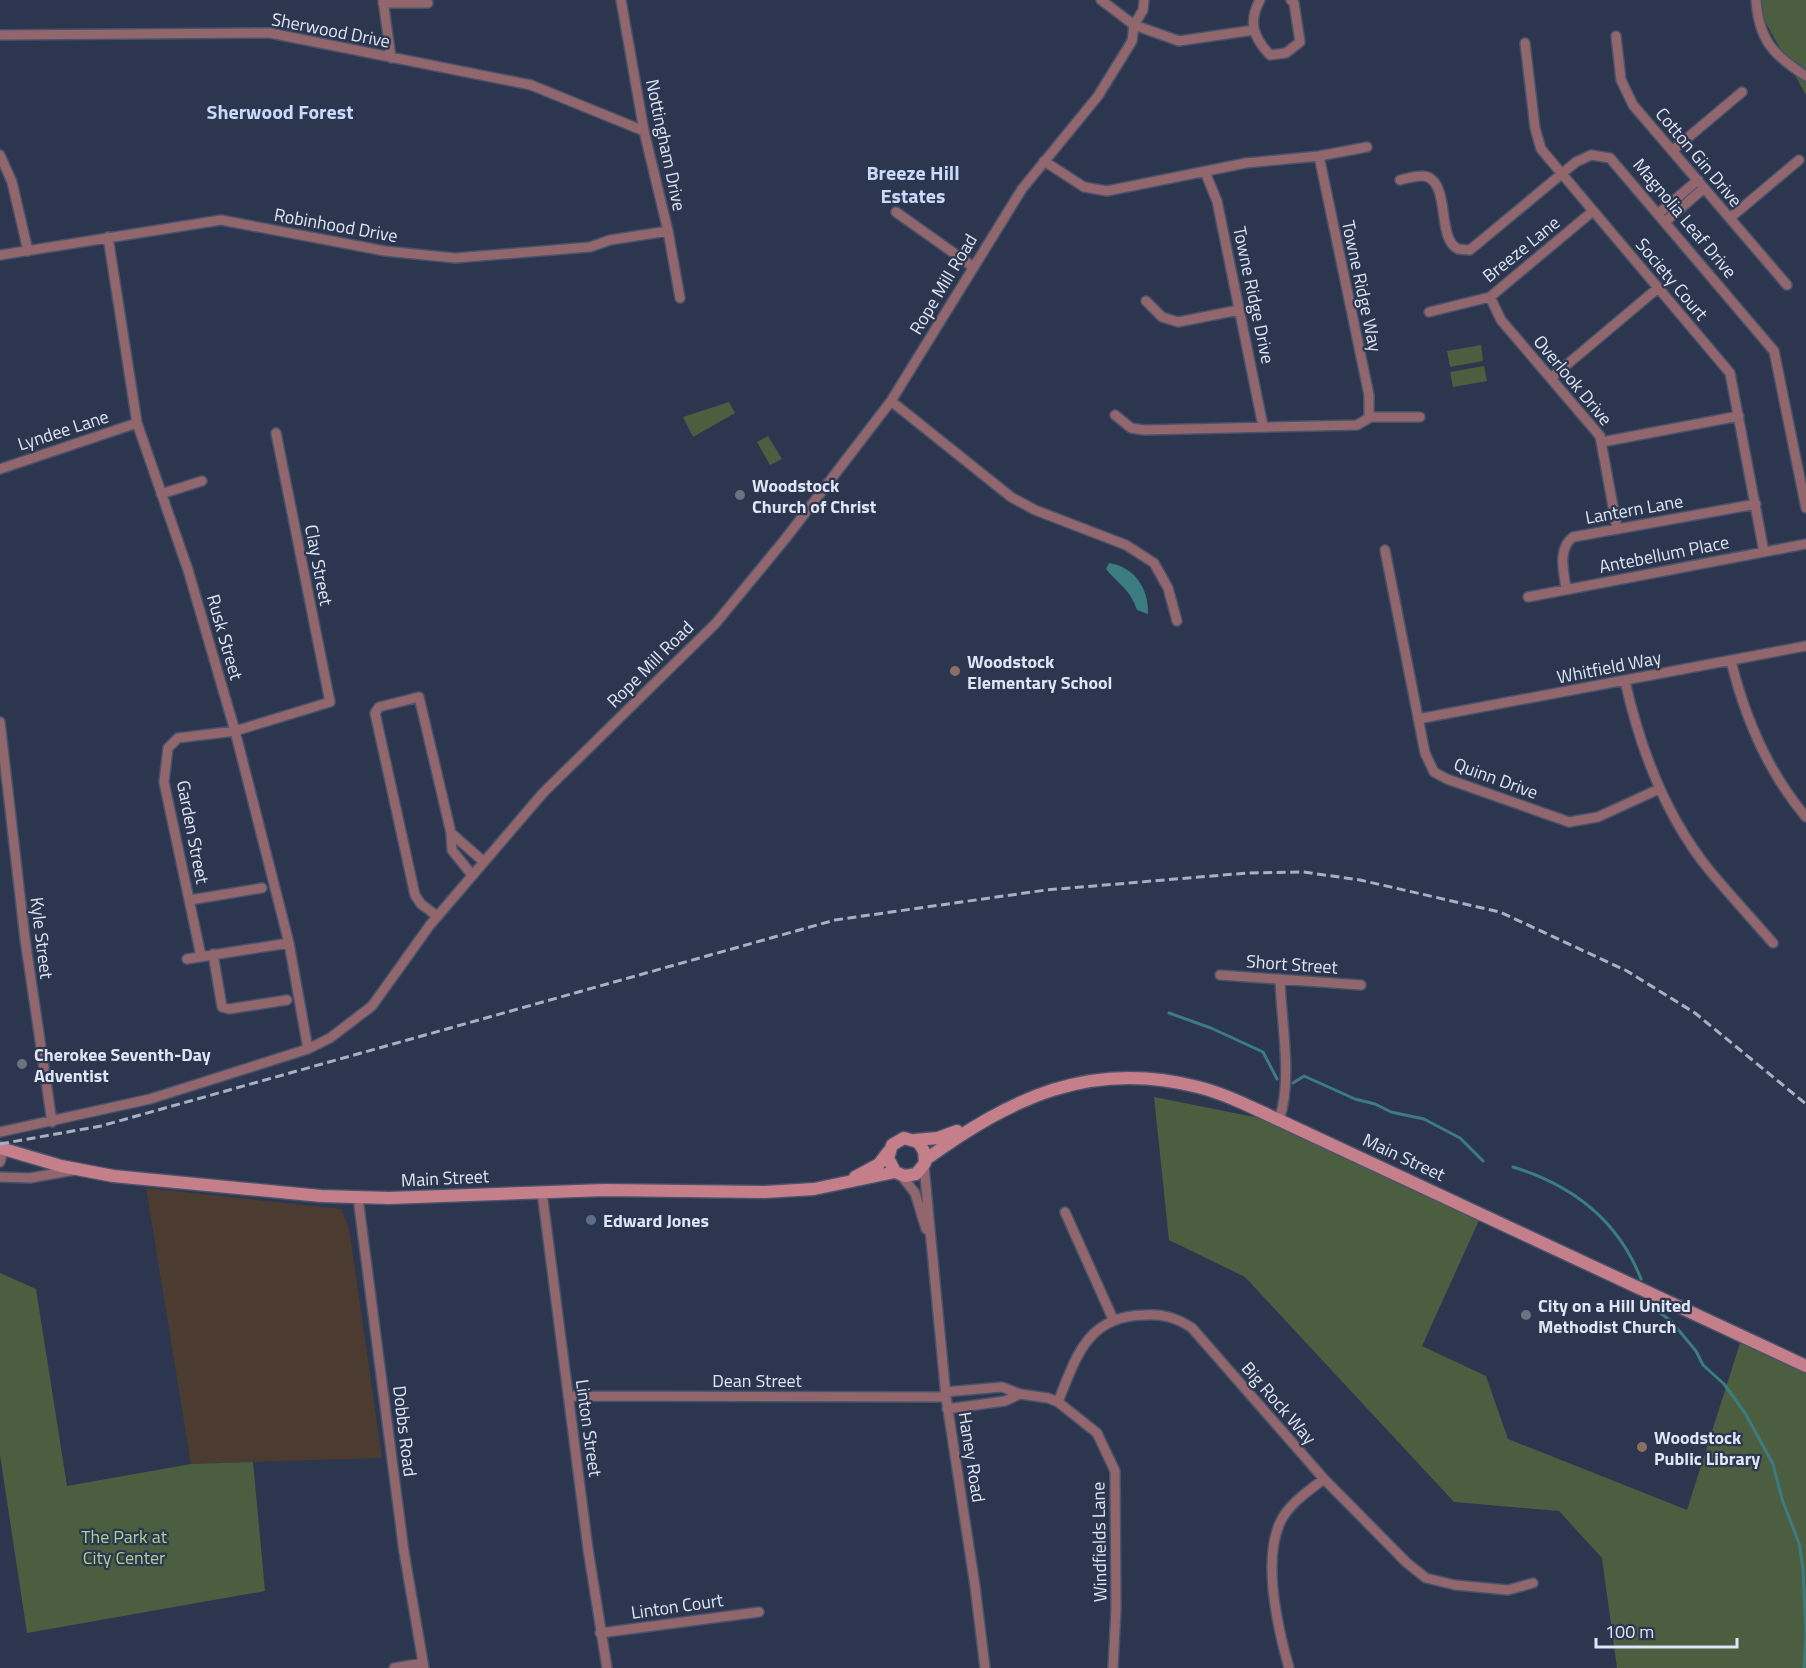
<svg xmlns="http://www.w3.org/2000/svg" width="1806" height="1668" font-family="'Titillium Web',sans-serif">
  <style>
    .education { fill: #4c3b30 }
    .green { fill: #4b5e40 }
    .water { fill: #3b7c81 }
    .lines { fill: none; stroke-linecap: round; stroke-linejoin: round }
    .stream { stroke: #3b7c81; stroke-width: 3 }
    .minor-casing { stroke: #48526a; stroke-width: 12 }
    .secondary-casing { stroke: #48526a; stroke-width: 15 }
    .minor { stroke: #92666d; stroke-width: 9 }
    .secondary { stroke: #c47f8a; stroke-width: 12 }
    .rail { stroke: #a7b0c2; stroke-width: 3; stroke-dasharray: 9 4.5; stroke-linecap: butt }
    .worship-dot { fill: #6b7280; stroke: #2c364f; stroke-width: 2 }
    .education-dot { fill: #8d6e63; stroke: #2c364f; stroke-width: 2 }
    .service-dot { fill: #5c6f8a; stroke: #2c364f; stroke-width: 2 }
    .labels { text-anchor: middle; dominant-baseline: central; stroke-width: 4.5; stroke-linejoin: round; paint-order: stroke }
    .street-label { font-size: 18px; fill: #dee6f6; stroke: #2c364f }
    .poi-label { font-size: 18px; font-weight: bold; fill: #dee6f6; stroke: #2c364f; text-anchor: start }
    .park-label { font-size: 18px; fill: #abd393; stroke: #2c364f }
    .neighbourhood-label { font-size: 20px; font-weight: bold; fill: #cbdafa; stroke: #2c364f }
  </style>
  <rect width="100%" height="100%" fill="#2c364f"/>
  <path class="education" d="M146 1188 341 1209 349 1228 382 1458 191 1464Z"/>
  <path class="green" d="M1753 0H1806V95Z
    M1481 345 1483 361 1450 367 1447 351Z
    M1484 366 1487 381 1453 387 1450 372Z
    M729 402 735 413 693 437 683 417Z
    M768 436 782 459 770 465 757 442Z
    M1154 1097 1275 1121 1481 1216 1422 1346 1486 1376 1508 1439 1687 1510 1741 1340 1806 1367V1668H1617L1602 1558 1559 1511 1454 1502 1245 1277 1169 1240Z
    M0 1273 36 1289 67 1486 191 1464 253 1462 265 1591 27 1633 0 1455Z"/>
  <path class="water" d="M1109 563C1135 567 1149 589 1148 614L1137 610C1131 590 1119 585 1106 569Z"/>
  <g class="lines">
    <path class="stream" d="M1169 1013 1211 1028 1263 1052 1277 1079
      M1293 1083 1304 1076 1355 1099 1375 1104 1391 1112 1424 1119 1460 1138 1483 1161
      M1513 1167C1572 1185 1618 1220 1641 1279
      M1649 1299 1652 1307 1671 1321 1696 1351 1703 1365 1724 1384 1745 1413 1773 1464 1782 1499 1799 1543 1803 1568 1806 1634 1804 1668"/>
    <defs>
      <path id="minor" d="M383 0 391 58
        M621 0 644 131 668 231 680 298
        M1101 0 1134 25 1179 41 1254 30
        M1260 0C1248 22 1253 37 1270 55L1286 53 1300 42 1294 3 1291 0
        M1756 0C1759 40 1773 55 1806 76
        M383 3H428
        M0 35 270 33 531 85 644 131
        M1616 36 1621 80 1633 105 1787 285
        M1525 43 1535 128 1541 149 1730 373 1764 552
        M1672 151 1742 92
        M0 155 12 182 28 251
        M1319 156 1367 147
        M1044 161 1084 187 1107 191 1246 163 1319 156 1369 395V418L1357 425 1144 430 1131 428 1115 415
        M1205 172 1217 201 1263 426
        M1400 180C1408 178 1421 174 1428 177 1450 187 1437 239 1458 249L1470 250 1576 162 1591 155 1610 158 1774 351 1806 508
        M896 212 972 266
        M1659 213 1698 180
        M1730 218 1799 160
        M1666 221 1704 188
        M108 237 137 423 188 570 235 731 289 943 308 1049
        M0 255 221 220 385 251 455 258 590 247 610 240 668 231
        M1490 297 1501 320 1600 436 1617 528
        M1146 301 1162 317 1178 322 1239 310
        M1429 312 1490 297 1593 211
        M1551 378 1658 288
        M891 401 1011 497 1035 510 1126 545 1154 563 1168 588 1177 621
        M1369 417H1420
        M1602 442 1739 416
        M0 469 137 423
        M161 494 202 481
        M1385 550 1425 753 1434 772 1447 779 1569 822 1598 817 1659 789
        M1566 589C1564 572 1557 549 1573 537L1756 504
        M1528 597 1806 544
        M1731 661C1745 718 1767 771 1806 817
        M1625 681C1640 748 1665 816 1710 871 1730 895 1752 919 1773 943
        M1418 719 1806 646
        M0 722 25 939 52 1122
        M472 875 452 850 451 833 484 862
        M190 900 262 888
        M437 916 421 904 415 895 375 713 379 707 419 697 451 833
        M213 954 222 1007 229 1009 287 1000
        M201 956 164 782 168 748 178 738 235 731 330 702 276 433
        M187 959 289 943
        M1220 975 1361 985
        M1279 1120C1293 1080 1281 1021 1280 979
        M0 1132 150 1099 308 1049 330 1038 372 1006 430 925 543 793 716 623 786 538 891 401 1022 189 1098 96 1132 41 1134 25 1143 10 1144 0
        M0 1162 4 1149
        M924 1166 946 1397 975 1586 985 1668
        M901 1175 915 1193 926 1229
        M0 1177 30 1178 75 1170
        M542 1192 588 1549 607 1668
        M358 1198 404 1552 424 1668
        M1065 1212 1113 1319
        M945 1392 1002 1387 1020 1394 1005 1401 947 1409
        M1020 1394 1048 1398 1058 1402 1097 1433 1115 1471 1116 1609 1113 1668
        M568 1396 946 1397
        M1058 1402C1076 1357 1087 1316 1144 1315 1162 1314 1176 1317 1192 1328L1324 1479 1407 1563 1426 1578 1455 1585 1508 1590 1533 1583
        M600 1633 759 1612
        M394 1668 423 1663
        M1289 1668C1278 1629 1263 1564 1279 1525 1287 1505 1307 1492 1324 1479"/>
      <path id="secondary" d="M915 1140 938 1138 957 1131
        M0 1148 61 1166 113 1176 321 1196 389 1198 605 1190 765 1192 814 1189 895 1172 905 1176 916 1174 925 1163 924 1151 918 1142 904 1138 892 1145 888 1158 895 1172
        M925 1160C1011 1098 1090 1059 1198 1087 1226 1094 1253 1108 1279 1120L1806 1366
        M855 1177 879 1164 888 1152"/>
    </defs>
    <use href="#minor" class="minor-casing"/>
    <use href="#secondary" class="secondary-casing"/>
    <use href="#minor" class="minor"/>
    <use href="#secondary" class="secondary"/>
    <path class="rail" d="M0 1144 101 1126 835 920 1046 890 1247 873 1303 872 1360 880 1500 912 1627 971 1695 1013 1806 1104"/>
  </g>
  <g class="worship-dot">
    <circle cx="740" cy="495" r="6"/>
    <circle cx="22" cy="1064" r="6"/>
    <circle cx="1526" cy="1315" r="6"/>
  </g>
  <g class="education-dot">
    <circle cx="955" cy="671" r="6"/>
    <circle cx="1642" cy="1447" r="6"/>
  </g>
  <circle class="service-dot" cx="591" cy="1220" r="6"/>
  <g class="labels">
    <g class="street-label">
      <text transform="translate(331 30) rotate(11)">Sherwood Drive</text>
      <text transform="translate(666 145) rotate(78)">Nottingham Drive</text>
      <text transform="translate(1699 157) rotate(50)">Cotton Gin Drive</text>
      <text transform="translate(1685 218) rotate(50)">Magnolia Leaf Drive</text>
      <text transform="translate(336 225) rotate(10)">Robinhood Drive</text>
      <text transform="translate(1521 249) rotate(-39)">Breeze Lane</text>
      <text transform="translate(1672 279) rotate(50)">Society Court</text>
      <text transform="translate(943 284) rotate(-59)">Rope Mill Road</text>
      <text transform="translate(1362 286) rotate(78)">Towne Ridge Way</text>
      <text transform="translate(1254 295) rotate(78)">Towne Ridge Drive</text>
      <text transform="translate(1573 380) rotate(50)">Overlook Drive</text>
      <text transform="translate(63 430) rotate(-18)">Lyndee Lane</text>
      <text transform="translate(1634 509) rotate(-10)">Lantern Lane</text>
      <text transform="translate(1664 554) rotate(-11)">Antebellum Place</text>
      <text transform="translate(319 565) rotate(79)">Clay Street</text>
      <text transform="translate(225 637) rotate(74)">Rusk Street</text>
      <text transform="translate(650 664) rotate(-45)">Rope Mill Road</text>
      <text transform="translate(1609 667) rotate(-11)">Whitfield Way</text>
      <text transform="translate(1496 778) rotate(20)">Quinn Drive</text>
      <text transform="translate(193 832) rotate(79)">Garden Street</text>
      <text transform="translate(42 938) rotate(83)">Kyle Street</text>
      <text transform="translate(1292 964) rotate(4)">Short Street</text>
      <text transform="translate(1404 1157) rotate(25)">Main Street</text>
      <text transform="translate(445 1178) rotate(-3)">Main Street</text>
      <text x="757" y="1380">Dean Street</text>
      <text transform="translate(1279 1403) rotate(49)">Big Rock Way</text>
      <text transform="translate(589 1428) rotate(82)">Linton Street</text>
      <text transform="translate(405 1431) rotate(83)">Dobbs Road</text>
      <text transform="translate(972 1457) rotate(81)">Haney Road</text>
      <text transform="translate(1099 1542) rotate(-91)">Windfields Lane</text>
      <text transform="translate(677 1606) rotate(-8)">Linton Court</text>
    </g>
    <g class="poi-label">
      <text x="752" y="485">Woodstock<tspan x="752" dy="21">Church of Christ</tspan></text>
      <text x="967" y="661">Woodstock<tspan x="967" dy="21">Elementary School</tspan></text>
      <text x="34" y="1054">Cherokee Seventh-Day<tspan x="34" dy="21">Adventist</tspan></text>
      <text x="603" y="1220">Edward Jones</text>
      <text x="1538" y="1305">City on a Hill United<tspan x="1538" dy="21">Methodist Church</tspan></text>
      <text x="1654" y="1437">Woodstock<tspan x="1654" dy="21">Public Library</tspan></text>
    </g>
    <g class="park-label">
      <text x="124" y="1536">The Park at<tspan x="124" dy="21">City Center</tspan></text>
    </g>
    <g class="neighbourhood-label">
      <text x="280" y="111">Sherwood Forest</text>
      <text x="913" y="172">Breeze Hill<tspan x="913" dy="23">Estates</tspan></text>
    </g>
  </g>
  <path d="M1596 1638v9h141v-9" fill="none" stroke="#dee6f6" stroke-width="3"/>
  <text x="1605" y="1638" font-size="18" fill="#dee6f6" stroke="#2c364f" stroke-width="4.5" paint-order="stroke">100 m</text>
</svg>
